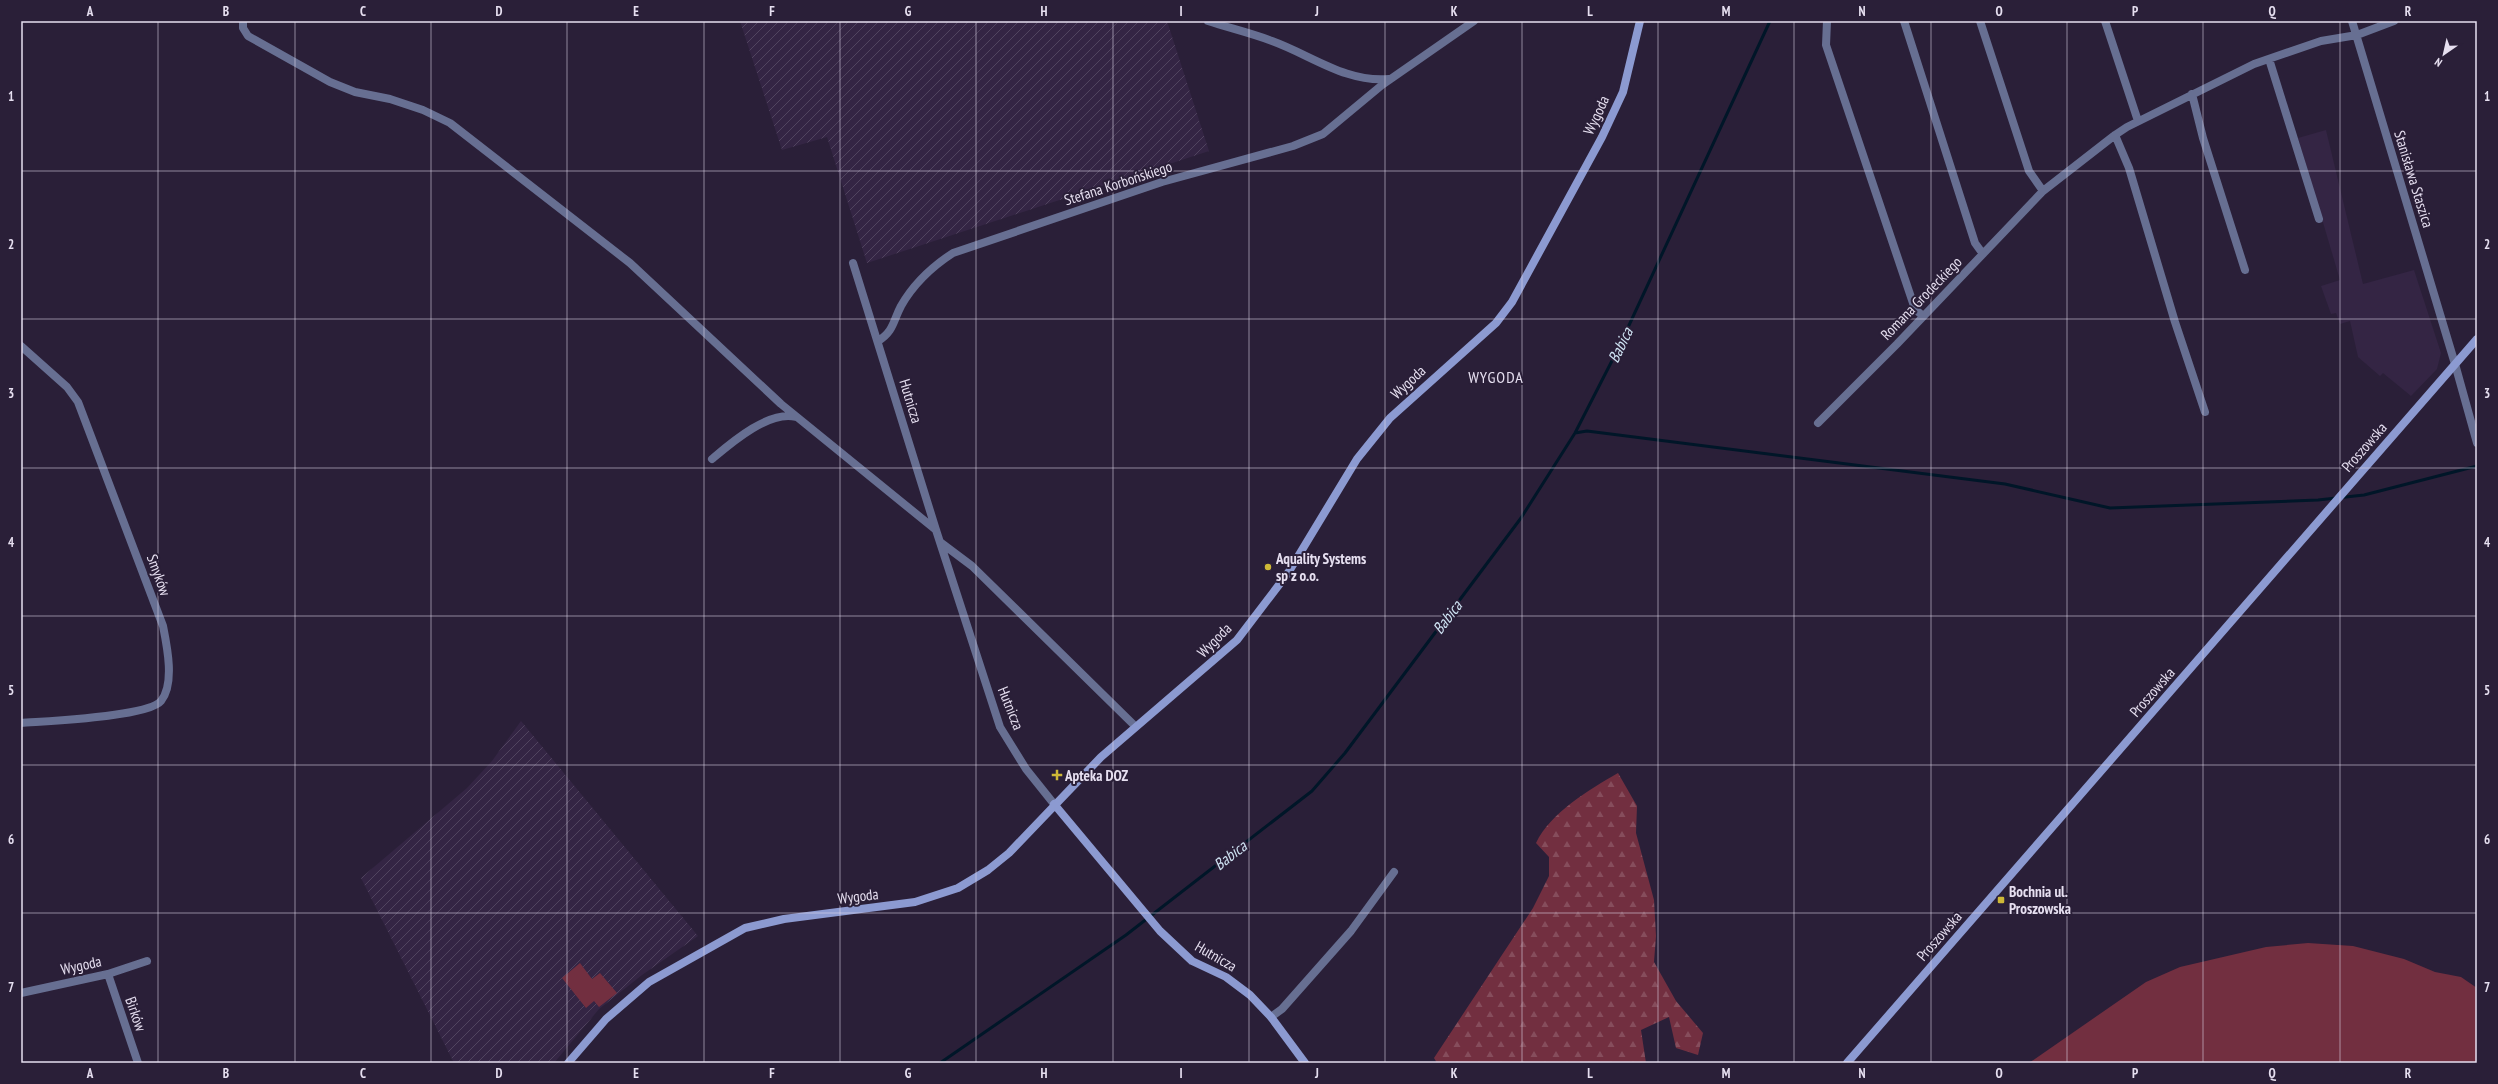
<svg xmlns="http://www.w3.org/2000/svg" width="2498" height="1084" font-family="'PT Sans Narrow',sans-serif">
  <style>
    .built { fill: #342544 }
    .industrial { fill: url(#industrial-furrows) }
    .grass { fill: #722f40 }
    .forest { fill: url(#forest-firs) }
    .lines { fill: none; stroke-linecap: round; stroke-linejoin: round }
    .stream { stroke: #001628; stroke-width: 3 }
    .street { stroke: #676f92; stroke-width: 8 }
    .secondary { stroke: #8c9ad1; stroke-width: 8 }
    .grid { fill: none; stroke: #e6dff0; stroke-width: 1; stroke-opacity: 0.55 }
    .poi-dot { fill: #ceb837; stroke: #2a1f38; stroke-width: 1.5 }
    .labels { text-anchor: middle; dominant-baseline: central; stroke-width: 4; stroke-linejoin: round; paint-order: stroke }
    .street-label { font-size: 15px; fill: #e6dff0; stroke: #2a1f38 }
    .poi-label { font-size: 15px; font-weight: bold; fill: #e6dff0; stroke: #2a1f38; text-anchor: start }
    .water-label { font-size: 16px; font-style: italic; fill: #d0e4f4; stroke: #2a1f38 }
    .neighbourhood-label { font-size: 16px; letter-spacing: 1px; fill: #e6dff0; stroke: #2a1f38 }
    .neatline { fill: none; stroke: #e6dff0; stroke-width: 1.5 }
    .grid-label { font-size: 13px; text-anchor: middle; font-weight: bold; fill: #e6dff0 }
  </style>
  <defs>
    <pattern id="industrial-furrows" width="10" height="10" patternUnits="userSpaceOnUse"><rect width="10" height="10" fill="#342544"/><path d="M-1 1l2-2M0 10L10 0M9 11l2-2" fill="none" stroke="#51445f"/></pattern>
    <pattern id="forest-firs" width="22" height="20" patternUnits="userSpaceOnUse"><rect width="22" height="20" fill="#722f40"/><path d="M5 1l3.5 6h-7zM16 11l3.5 6h-7z" fill="#864d5c"/></pattern>
  </defs>
  <rect width="100%" height="100%" fill="#2a1f38"/>
  <path class="built" d="M2326 130 2363 284 2414 270 2441 353 2437 369 2411 396 2383 373 2380 376 2358 357 2350 321 2340 324 2336 313 2331 314 2321 286 2340 280 2298 138Z"/>
  <path class="industrial" d="M740 21H1167L1209 151 867 263 827 137 782 150Z
    M521 721 698 936 642 975 599 1009 554 1063H454L361 878 467 788 492 761Z"/>
  <path class="grass" d="M2308 943 2353 946 2404 959 2435 972 2461 977 2477 988V1063H2029L2146 982 2180 967 2266 947Z
    M580 963 592 979 600 973 617 993 599 1007 594 1001 586 1008 562 978Z"/>
  <path class="forest" d="M1618 773 1637 806 1636 833 1654 900 1656 936 1654 962 1676 1001 1703 1033 1698 1055 1676 1048 1669 1017 1641 1030 1646 1063H1437L1434 1058 1533 908 1549 876V857L1536 843C1551 812 1589 790 1618 773Z"/>
  <g class="lines">
    <path class="stream" d="M1575 433 1587 431 2005 484 2110 508 2318 500 2364 495 2477 466
      M940 1063 1126 935 1312 791 1345 753 1521 518 1575 433 1618 349 1770 21"/>
    <path class="street" d="M243 21V28L248 36 330 82 355 92 390 99 423 110 450 123 630 263 781 404 936 530
      M1208 21C1229 28 1251 33 1272 41 1311 55 1346 83 1389 79
      M1827 21 1826 45 1915 309 1923 316
      M1904 21 1975 243 1983 254
      M1980 21 2029 171 2043 191
      M2105 21 2138 121
      M2352 21 2455 364 2477 443
      M2269 59 2319 219
      M2192 94 2203 138 2245 270
      M2115 135 2129 168 2175 322 2205 412
      M853 263 936 530 1000 727 1026 769 1054 804
      M878 341C894 331 893 321 901 306 913 285 933 266 953 253L1162 182 1293 146 1323 134 1382 85 1474 21
      M21 346 67 387 78 402 163 626C167 646 175 684 161 701 148 717 46 721 21 723
      M1818 423 1897 344 2043 191 2115 135 2127 127 2254 64 2321 41 2357 35 2394 21
      M712 459C731 443 769 410 796 417
      M940 542 972 566 1135 726
      M108 974 138 1063
      M21 993 108 974 147 961
      M1271 1017 1282 1009 1351 931 1394 872"/>
    <path class="secondary" d="M1054 804 1160 931 1192 961 1226 977 1250 995 1271 1017 1305 1063
      M568 1063 606 1019 649 982 745 928 784 919 915 902 958 888 988 870 1009 853 1101 757 1237 640 1288 573 1357 459 1390 418 1496 323 1512 302 1602 137 1623 92 1640 21
      M1847 1063 2477 339"/>
  </g>
  <path class="grid" d="M158 21V1063M295 21V1063M431 21V1063M567 21V1063M704 21V1063M840 21V1063M976 21V1063M1113 21V1063M1249 21V1063M1385 21V1063M1522 21V1063M1658 21V1063M1794 21V1063M1931 21V1063M2067 21V1063M2203 21V1063M2340 21V1063M21 171H2477M21 319H2477M21 468H2477M21 616H2477M21 765H2477M21 913H2477"/>
  <g class="poi-dot">
    <circle cx="1268" cy="567" r="4"/>
    <path d="M1055 769h4v4h4v4h-4v4h-4v-4h-4v-4h4z"/>
    <rect x="1997" y="896" width="8" height="8" rx="2"/>
  </g>
  <g class="labels">
    <g class="street-label">
      <text transform="translate(1596 115) rotate(-65)">Wygoda</text>
      <text transform="translate(2414 179) rotate(73)">Stanisława Staszica</text>
      <text transform="translate(1118 183) rotate(-18)">Stefana Korbońskiego</text>
      <text transform="translate(1921 298) rotate(-46)">Romana Grodeckiego</text>
      <text transform="translate(1408 382) rotate(-43)">Wygoda</text>
      <text transform="translate(911 401) rotate(73)">Hutnicza</text>
      <text transform="translate(2364 447) rotate(-49)">Proszowska</text>
      <text transform="translate(159 575) rotate(70)">Smyków</text>
      <text transform="translate(1214 640) rotate(-45)">Wygoda</text>
      <text transform="translate(2152 692) rotate(-49)">Proszowska</text>
      <text transform="translate(1011 708) rotate(68)">Hutnicza</text>
      <text transform="translate(858 896) rotate(-7)">Wygoda</text>
      <text transform="translate(1939 936) rotate(-49)">Proszowska</text>
      <text transform="translate(1216 956) rotate(30)">Hutnicza</text>
      <text transform="translate(81 965) rotate(-12)">Wygoda</text>
      <text transform="translate(136 1014) rotate(71)">Birków</text>
    </g>
    <g class="poi-label">
      <text x="1276" y="558">Aquality Systems<tspan x="1276" dy="17">sp z o.o.</tspan></text>
      <text x="1065" y="775">Apteka DOZ</text>
      <text x="2009" y="891">Bochnia ul.<tspan x="2009" dy="17">Proszowska</tspan></text>
    </g>
    <g class="water-label">
      <text transform="translate(1620 345) rotate(-64)">Babica</text>
      <text transform="translate(1447 617) rotate(-53)">Babica</text>
      <text transform="translate(1230 855) rotate(-38)">Babica</text>
    </g>
    <g class="neighbourhood-label">
      <text x="1496" y="377">WYGODA</text>
    </g>
  </g>
  <rect width="2498" height="1084" fill="none" stroke="#2a1f38" stroke-width="44"/>
  <g transform="translate(2444 54) rotate(214)" stroke="#2a1f38" stroke-width="3" paint-order="stroke">
  <path d="M0-3L7 15L0 10L-7 15Z" fill="#e6dff0"/>
  <text y="-6" font-size="11" font-weight="bold" text-anchor="middle" fill="#e6dff0">N</text>
  </g>
  <rect x="22" y="22" width="2454" height="1040" class="neatline"/>
  <g class="grid-label">
    <text x="90" y="16">A</text>
    <text x="226" y="16">B</text>
    <text x="363" y="16">C</text>
    <text x="499" y="16">D</text>
    <text x="636" y="16">E</text>
    <text x="772" y="16">F</text>
    <text x="908" y="16">G</text>
    <text x="1044" y="16">H</text>
    <text x="1181" y="16">I</text>
    <text x="1317" y="16">J</text>
    <text x="1454" y="16">K</text>
    <text x="1590" y="16">L</text>
    <text x="1726" y="16">M</text>
    <text x="1862" y="16">N</text>
    <text x="1999" y="16">O</text>
    <text x="2135" y="16">P</text>
    <text x="2272" y="16">Q</text>
    <text x="2408" y="16">R</text>
    <text x="11" y="101">1</text>
    <text x="2487" y="101">1</text>
    <text x="11" y="249">2</text>
    <text x="2487" y="249">2</text>
    <text x="11" y="398">3</text>
    <text x="2487" y="398">3</text>
    <text x="11" y="547">4</text>
    <text x="2487" y="547">4</text>
    <text x="11" y="695">5</text>
    <text x="2487" y="695">5</text>
    <text x="11" y="844">6</text>
    <text x="2487" y="844">6</text>
    <text x="11" y="992">7</text>
    <text x="2487" y="992">7</text>
    <text x="90" y="1078">A</text>
    <text x="226" y="1078">B</text>
    <text x="363" y="1078">C</text>
    <text x="499" y="1078">D</text>
    <text x="636" y="1078">E</text>
    <text x="772" y="1078">F</text>
    <text x="908" y="1078">G</text>
    <text x="1044" y="1078">H</text>
    <text x="1181" y="1078">I</text>
    <text x="1317" y="1078">J</text>
    <text x="1454" y="1078">K</text>
    <text x="1590" y="1078">L</text>
    <text x="1726" y="1078">M</text>
    <text x="1862" y="1078">N</text>
    <text x="1999" y="1078">O</text>
    <text x="2135" y="1078">P</text>
    <text x="2272" y="1078">Q</text>
    <text x="2408" y="1078">R</text>
  </g>
</svg>
